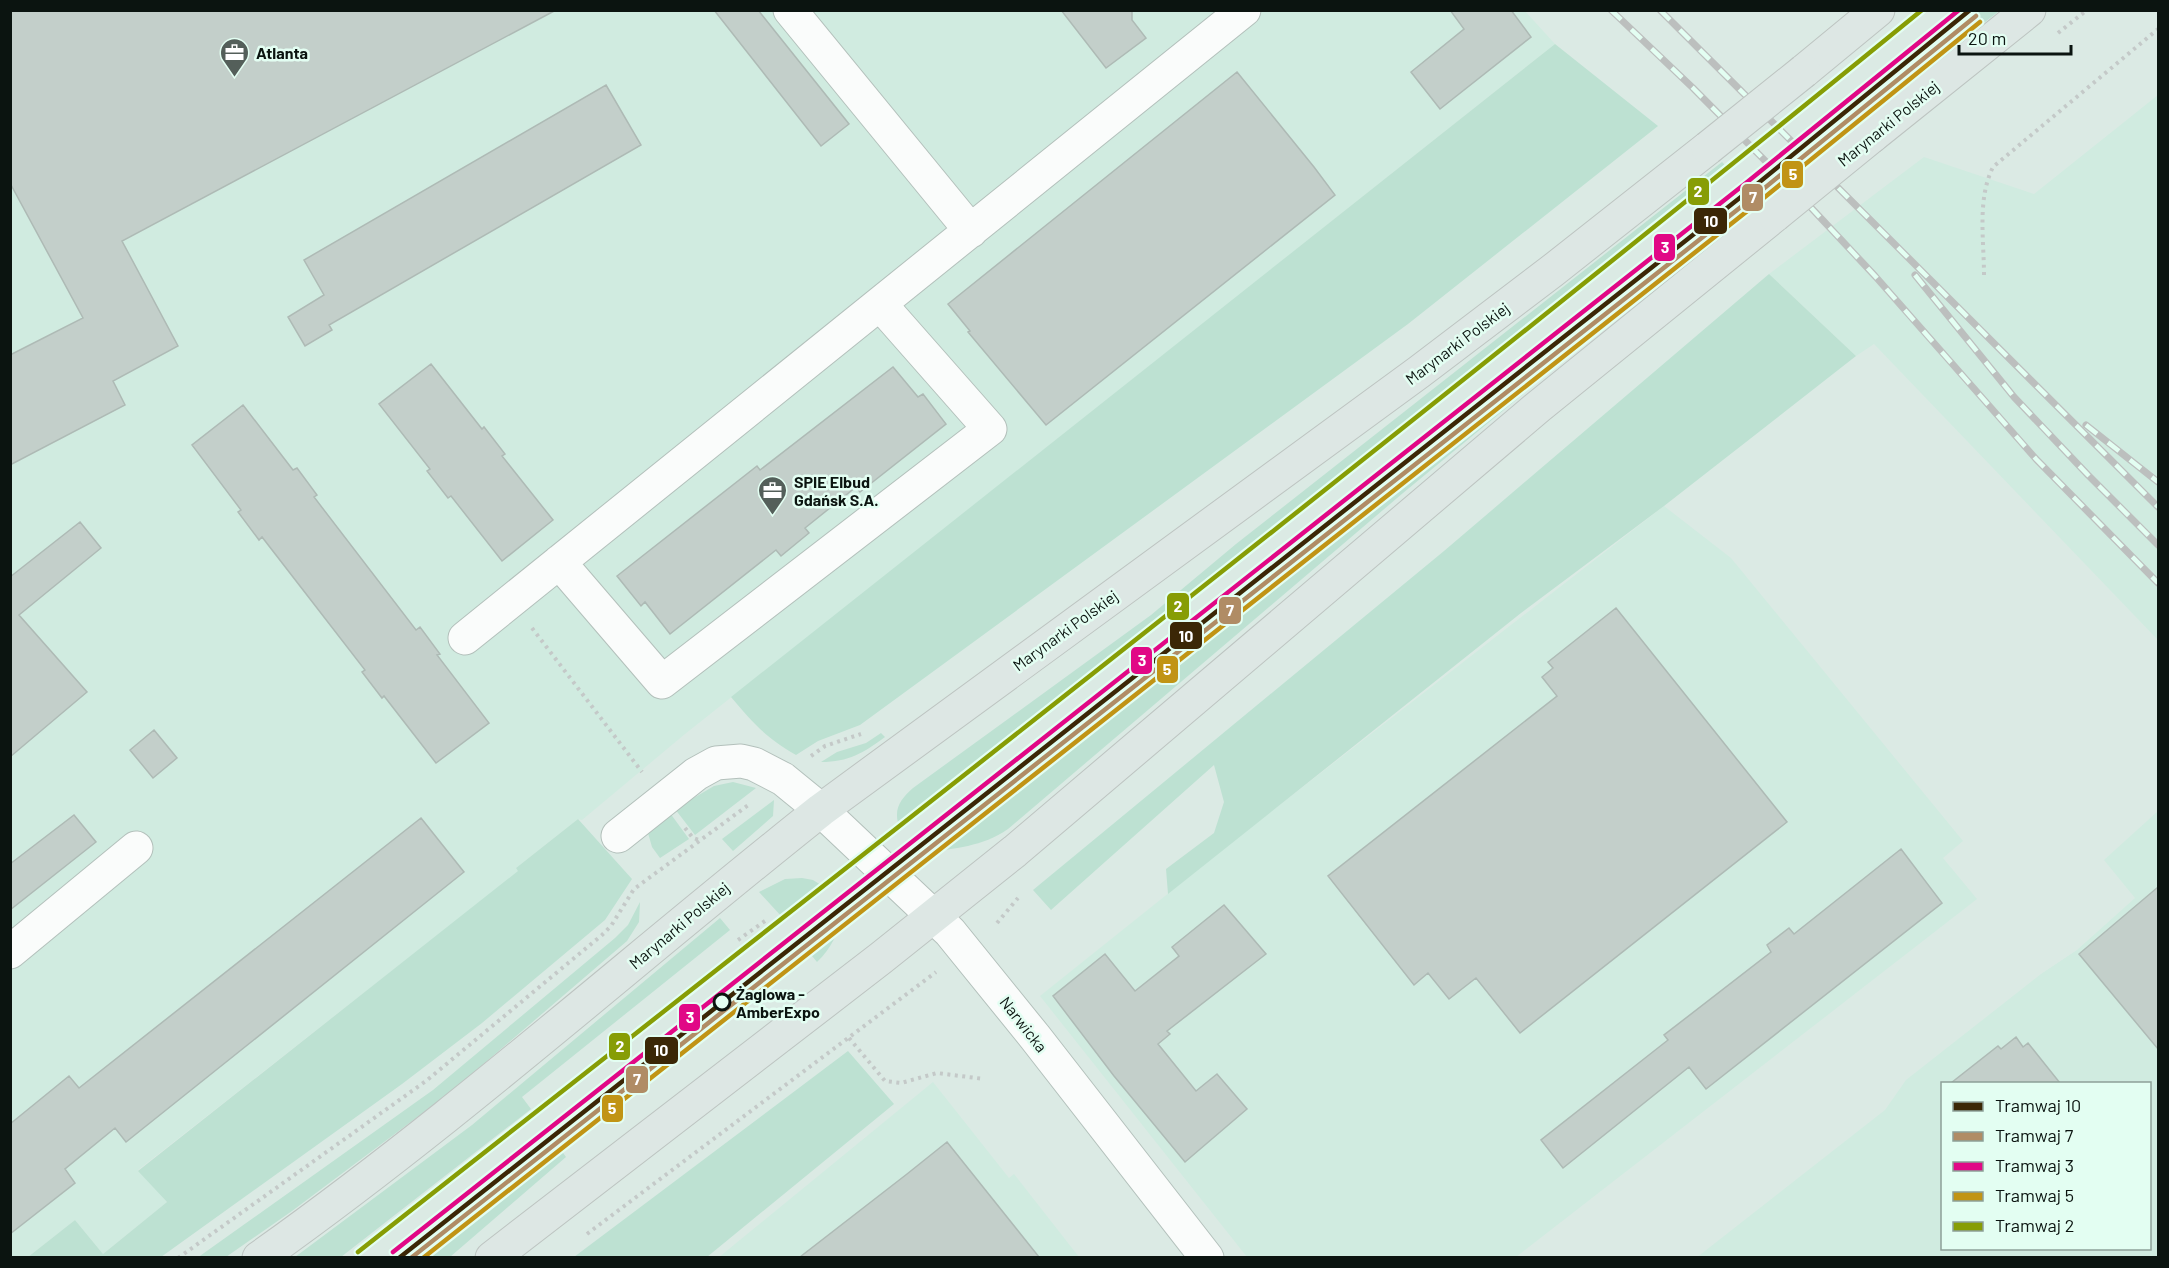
<svg xmlns="http://www.w3.org/2000/svg" width="2169" height="1268" font-family="Barlow,sans-serif">
  <style>
    .built { fill: #d0ebe0; fill-rule: evenodd }
    .green { fill: #bde1d2 }
    .building { fill: #c3cfca; stroke: #aebab5; stroke-width: 1.5 }
    .lines { fill: none; stroke-linecap: round; stroke-linejoin: round }
    .minor-casing { stroke: #b3c0bb; stroke-width: 35 }
    .major-casing { stroke: #bdc4c1; stroke-width: 35 }
    .path { stroke: #c4c9c8; stroke-width: 4; stroke-dasharray: 3 4.5; stroke-linecap: butt }
    .minor { stroke: #fafcfb; stroke-width: 33 }
    .major { stroke: #dde7e4; stroke-width: 33 }
    .rail-casing { stroke: #bcbfbe; stroke-width: 7 }
    .rail { stroke: #e3fef2; stroke-width: 4.5; stroke-dasharray: 14; stroke-linecap: butt }
    .major-bridge-casing { stroke: #bdc4c1; stroke-width: 35; stroke-linecap: butt }
    .major-bridge { stroke: #dde7e4; stroke-width: 33 }
    .tram-1-casing { stroke: #e3fef2; stroke-width: 9 }
    .tram-2-casing { stroke: #e3fef2; stroke-width: 9 }
    .tram-3-casing { stroke: #e3fef2; stroke-width: 9 }
    .tram-4-casing { stroke: #e3fef2; stroke-width: 9 }
    .tram-5-casing { stroke: #e3fef2; stroke-width: 9 }
    .tram-1 { stroke: #3b2706; stroke-width: 4.5 }
    .tram-2 { stroke: #b08c65; stroke-width: 4.5 }
    .tram-3 { stroke: #e10886; stroke-width: 4.5 }
    .tram-4 { stroke: #c19415; stroke-width: 4.5 }
    .tram-5 { stroke: #879d05; stroke-width: 4.5 }
    .stop-dot { fill: #e3fef2; stroke: #0b1410; stroke-width: 3 }
    .labels { text-anchor: middle; dominant-baseline: central; stroke-width: 5; stroke-linejoin: round; paint-order: stroke }
    .poi-label { font-size: 16px; font-weight: bold; fill: #0b1410; stroke: #e3fef2; text-anchor: start }
    .street-label { font-size: 16px; fill: #0b1410; stroke: #e3fef2 }
    .stop-label { font-size: 16px; font-weight: bold; fill: #0b1410; stroke: #e3fef2; text-anchor: start }
    .line-badge { stroke: #e3fef2; stroke-width: 2 }
    .badge-label { font-size: 16px; text-anchor: middle; font-weight: bold; fill: #fff }
  </style>
  <rect width="100%" height="100%" fill="#dbeae4"/>
  <path class="built" d="M1524 10 1555 44 685 734 582 820 578 819 516 868 519 871 138 1170 167 1202 103 1254 75 1220 28 1257 11 1258 10 11Z
    M2158 95V640L1874 344 1856 356 1769 274 1924 157 2034 194Z
    M1664 506 1731 558 1963 841 1943 858 1977 899 1516 1257H1247L1040 996 1245 832Z
    M2158 811V1257L1696 1258 1885 1110 1906 1080 2041 974 2077 950 2135 898 2104 860ZM1942 1084H2150V1248H1942Z
    M933 1082 1009 1178 1014 1174 1079 1257 718 1258Z"/>
  <path class="green" d="M1980 11H1999L1858 122 1849 114Z
    M1555 44 1658 126 1408 324 860 725 818 741 796 755C766 738 753 723 731 697Z
    M1722 162 1728 168 1294 514 898 823C894 807 902 798 913 788L1151 615 1236 544Z
    M1755 195 1760 199 1403 493 1008 829C982 847 955 848 925 853Z
    M1769 274 1856 356 1664 506 1521 613 1168 894 1166 869 1214 833 1224 802 1214 765 1051 910 1033 890 1444 551Z
    M881 733 885 737C863 753 849 762 821 762L837 752 866 743Z
    M733 782 756 788 695 835 675 809 714 786Z
    M774 800 773 816 733 851 722 839Z
    M670 813 689 839 660 858 652 847 648 833Z
    M578 819 632 879 605 920 482 1023 402 1084 161 1257H28L75 1220 103 1254 167 1202 138 1171 518 871 516 868Z
    M802 878 813 880 821 885 782 917 759 892 785 879Z
    M640 902 639 922 627 941 452 1091 292 1211 226 1257 197 1258 433 1090 615 938 628 925Z
    M843 913C839 932 831 949 817 962L802 944Z
    M720 918 730 930 522 1097 531 1109 341 1257H295L472 1125Z
    M848 1051 894 1104 707 1257H574Z
    M556 1143 566 1157 450 1257H411Z"/>
  <path class="building" d="M10 10H556L122 241 178 346 113 381 125 405 10 465V355L83 318 10 183Z
    M714 10H758L849 124 821 146Z
    M1061 10H1132V20L1146 38 1106 68Z
    M1450 10H1511L1531 37 1440 109 1411 72 1464 29Z
    M1237 72 1314 167 1335 195 1046 425 968 332 970 331 948 304Z
    M606 85 641 145 329 325 332 330 305 346 288 317 324 295 304 260Z
    M431 364 482 429 484 427 505 454 502 456 553 520 502 561 451 496 448 498 427 471 430 469 379 404Z
    M893 367 918 397 923 394 946 424 860 492 856 487 805 528 809 533 781 556 776 550 670 634 645 602 641 606 617 576 757 466 760 470Z
    M243 405 293 470 297 468 317 495 314 497 416 630 420 627 440 654 437 655 489 723 436 763 384 696 382 698 362 672 365 670 262 537 259 540 238 512 241 510 192 445Z
    M80 522 101 548 19 615 87 692 10 757V577Z
    M1616 608 1787 822 1520 1033 1476 978 1449 999 1428 973 1414 985 1328 876 1557 696 1542 677 1553 668 1548 662Z
    M154 730 177 758 153 778 130 750Z
    M74 815 96 842 10 910V864Z
    M421 818 464 872 126 1142 115 1128 65 1169 75 1183 10 1234V1124L69 1076 79 1088Z
    M1901 849 1942 903 1706 1089 1689 1067 1563 1168 1541 1140 1668 1040 1664 1035 1771 952 1767 945 1789 928 1794 934Z
    M2158 887V1049L2079 954Z
    M1224 905 1266 954 1167 1031 1170 1034 1158 1044 1196 1091 1217 1074 1247 1109 1185 1162 1114 1076 1053 996 1105 954 1135 991 1179 956 1172 947Z
    M2016 1037 2023 1047 2028 1043 2060 1083H1951L1998 1046 2001 1049Z
    M947 1142 1039 1257H800L907 1174Z"/>
  <g class="lines">
    <defs>
      <path id="minor" d="M790 10 971 231
        M559 562 662 682 990 429 880 304
        M465 638 1244 10
        M618 836 696 774 716 763 741 761 754 764 783 779 821 810 950 932 1035 1037 1207 1258
        M10 952 136 848"/>
      <path id="major" d="M1804 71 1878 10
        M1872 136 2029 10
        M259 1258C455 1119 633 959 821 810L1419 372 1552 271 1708 148
        M492 1258 881 958 1015 851 1538 407 1775 215"/>
    </defs>
    <use href="#minor" class="minor-casing"/>
    <use href="#major" class="major-casing"/>
    <path class="path" d="M2058 33 2087 10
      M1984 275C1984 240 1977 199 1993 167L2158 29
      M532 628 642 772
      M811 756 825 746 861 734
      M685 828 693 838 699 840
      M997 923 1018 898
      M738 940 765 921
      M773 983 798 963
      M849 1038 885 1081 901 1083 937 1073 984 1079
      M587 1234 936 972
      M178 1258 426 1081 602 935 611 926 634 889 751 803"/>
    <use href="#minor" class="minor"/>
    <use href="#major" class="major"/>
    <defs>
      <path id="rail" d="M1611 10 1693 88 1802 198 1875 276 2036 459 2158 583
        M1660 10 2158 507
        M1915 275 2014 397 2088 475 2158 545
        M2086 425 2158 482"/>
    </defs>
    <use href="#rail" class="rail-casing"/>
    <use href="#rail" class="rail"/>
    <defs>
      <path id="major-bridge" d="M1708 148 1804 71
        M1775 215 1872 136"/>
    </defs>
    <use href="#major-bridge" class="major-bridge-casing"/>
    <use href="#major-bridge" class="major-bridge"/>
    <defs>
      <path id="tram-1" d="M399 1258 1751 189 1970 10"/>
      <path id="tram-2" d="M411 1258 1756 195 1976 16"/>
      <path id="tram-3" d="M393 1252 1746 183 1959 10"/>
      <path id="tram-4" d="M423 1258 1760 201 1980 22"/>
      <path id="tram-5" d="M358 1252C881 840 1406 431 1922 10"/>
    </defs>
    <use href="#tram-1" class="tram-1-casing"/>
    <use href="#tram-2" class="tram-2-casing"/>
    <use href="#tram-3" class="tram-3-casing"/>
    <use href="#tram-4" class="tram-4-casing"/>
    <use href="#tram-5" class="tram-5-casing"/>
    <use href="#tram-1" class="tram-1"/>
    <use href="#tram-2" class="tram-2"/>
    <use href="#tram-3" class="tram-3"/>
    <use href="#tram-4" class="tram-4"/>
    <use href="#tram-5" class="tram-5"/>
  </g>
  <defs>
    <symbol id="office-pin" viewBox="-11 -11 22 30"><path d="M0 17L-7.5 6A9.5 9.5 0 1 1 7.5 6Z" fill="#545f5a" stroke="#e3fef2"/><path d="M-6-3h4V-5.5h4V-3h4V5H-6ZM-1-4.5V-3h2v-1.5ZM-6 0V1H6V0Z" fill="#fff"/></symbol>
  </defs>
  <g fill-rule="evenodd">
    <use href="#office-pin" x="218" y="36" width="33" height="45"/>
    <use href="#office-pin" x="756" y="474" width="33" height="45"/>
  </g>
  <circle class="stop-dot" cx="722" cy="1002" r="8"/>
  <g class="labels">
    <g class="poi-label">
      <text x="256" y="52">Atlanta</text>
      <text x="794" y="481">SPIE Elbud<tspan x="794" dy="18">Gdańsk S.A.</tspan></text>
    </g>
    <g class="street-label">
      <text transform="translate(1888 123) rotate(-39)">Marynarki Polskiej</text>
      <text transform="translate(1457 343) rotate(-37)">Marynarki Polskiej</text>
      <text transform="translate(1065 630) rotate(-36)">Marynarki Polskiej</text>
      <text transform="translate(679 925) rotate(-40)">Marynarki Polskiej</text>
      <text transform="translate(1024 1024) rotate(52)">Narwicka</text>
    </g>
    <g class="stop-label">
      <text x="736" y="993">Żaglowa -<tspan x="736" dy="18">AmberExpo</tspan></text>
    </g>
  </g>
  <g class="line-badge">
    <rect x="1781" y="160" width="23" height="29" rx="6" fill="#c19415"/>
    <rect x="1687" y="177" width="23" height="29" rx="6" fill="#879d05"/>
    <rect x="1741" y="183" width="23" height="29" rx="6" fill="#b08c65"/>
    <rect x="1693" y="207" width="35" height="28" rx="6" fill="#3b2706"/>
    <rect x="1653" y="233" width="23" height="29" rx="6" fill="#e10886"/>
    <rect x="1166" y="592" width="24" height="29" rx="6" fill="#879d05"/>
    <rect x="1218" y="596" width="24" height="29" rx="6" fill="#b08c65"/>
    <rect x="1169" y="621" width="34" height="29" rx="6" fill="#3b2706"/>
    <rect x="1130" y="646" width="23" height="29" rx="6" fill="#e10886"/>
    <rect x="1156" y="655" width="23" height="29" rx="6" fill="#c19415"/>
    <rect x="678" y="1003" width="23" height="29" rx="6" fill="#e10886"/>
    <rect x="608" y="1032" width="23" height="29" rx="6" fill="#879d05"/>
    <rect x="644" y="1036" width="35" height="29" rx="6" fill="#3b2706"/>
    <rect x="625" y="1065" width="24" height="29" rx="6" fill="#b08c65"/>
    <rect x="601" y="1094" width="23" height="29" rx="6" fill="#c19415"/>
  </g>
  <g class="badge-label">
    <text x="1793" y="180">5</text>
    <text x="1698" y="197">2</text>
    <text x="1753" y="203">7</text>
    <text x="1711" y="227">10</text>
    <text x="1665" y="253">3</text>
    <text x="1178" y="612">2</text>
    <text x="1230" y="616">7</text>
    <text x="1186" y="642">10</text>
    <text x="1142" y="666">3</text>
    <text x="1167" y="675">5</text>
    <text x="690" y="1023">3</text>
    <text x="620" y="1052">2</text>
    <text x="661" y="1056">10</text>
    <text x="637" y="1085">7</text>
    <text x="612" y="1114">5</text>
  </g>
  <rect width="2169" height="1268" fill="none" stroke="#0b1410" stroke-width="24"/>
  <rect x="1941" y="1082" width="210" height="168" fill="#e3fef2" stroke="#8da098" stroke-width="1.5"/>
  <rect x="1953" y="1102" width="30" height="9" fill="#3b2706" stroke="#8da098" stroke-width="1.5"/>
  <text x="1995" y="1112" font-size="18" fill="#0b1410">Tramwaj 10</text>
  <rect x="1953" y="1132" width="30" height="9" fill="#b08c65" stroke="#8da098" stroke-width="1.5"/>
  <text x="1995" y="1142" font-size="18" fill="#0b1410">Tramwaj 7</text>
  <rect x="1953" y="1162" width="30" height="9" fill="#e10886" stroke="#8da098" stroke-width="1.5"/>
  <text x="1995" y="1172" font-size="18" fill="#0b1410">Tramwaj 3</text>
  <rect x="1953" y="1192" width="30" height="9" fill="#c19415" stroke="#8da098" stroke-width="1.5"/>
  <text x="1995" y="1202" font-size="18" fill="#0b1410">Tramwaj 5</text>
  <rect x="1953" y="1222" width="30" height="9" fill="#879d05" stroke="#8da098" stroke-width="1.5"/>
  <text x="1995" y="1232" font-size="18" fill="#0b1410">Tramwaj 2</text>
  <path d="M1959 45v9h112v-9" fill="none" stroke="#0b1410" stroke-width="3"/>
  <text x="1968" y="45" font-size="18" fill="#0b1410" stroke="#e3fef2" stroke-width="4.5" paint-order="stroke">20 m</text>
</svg>
